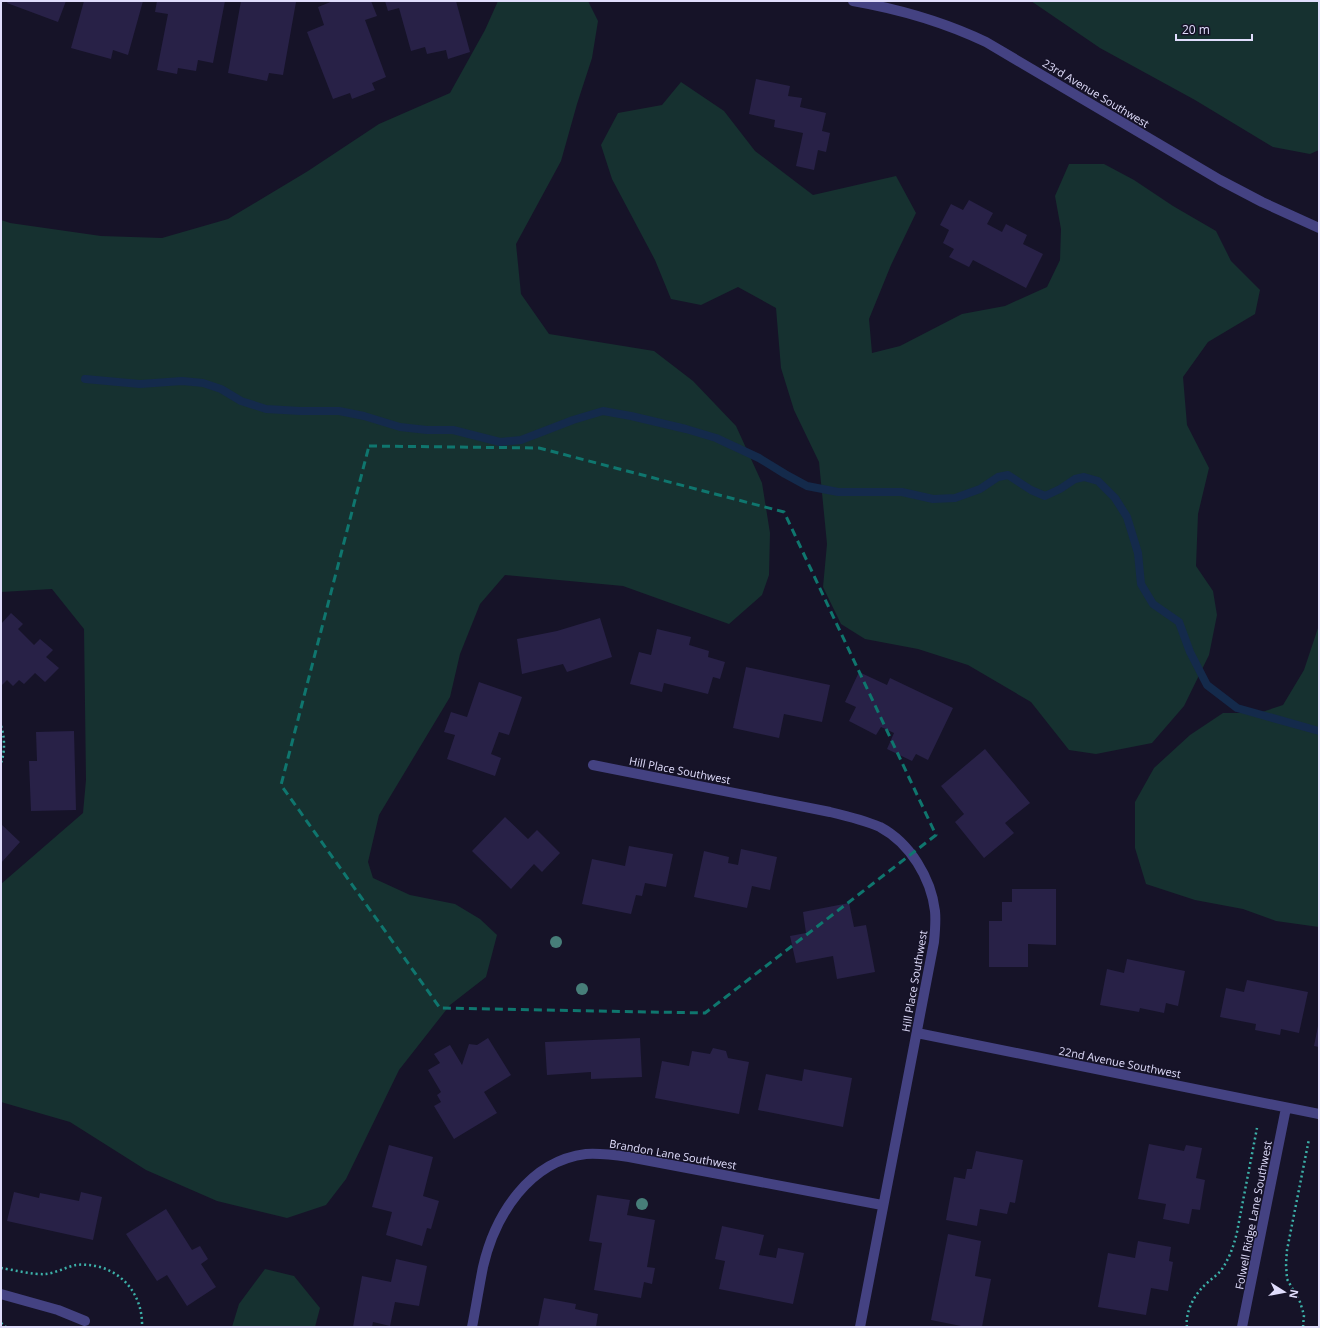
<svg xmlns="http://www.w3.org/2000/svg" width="1320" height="1328" font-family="'Open Sans',sans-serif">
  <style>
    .green { fill: #163130 }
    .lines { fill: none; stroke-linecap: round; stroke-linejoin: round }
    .stream { stroke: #142a4b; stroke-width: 8 }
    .building { fill: #282147 }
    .path { stroke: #3cb0a8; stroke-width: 2.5; stroke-dasharray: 2 3; stroke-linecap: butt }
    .minor { stroke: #444282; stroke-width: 10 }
    .tertiary { stroke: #444282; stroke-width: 10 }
    .tree { fill: #477e79 }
    .marked { fill: none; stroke: #0f766e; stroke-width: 3; stroke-dasharray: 8 5; stroke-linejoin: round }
    .labels { text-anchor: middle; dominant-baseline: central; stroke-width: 3; stroke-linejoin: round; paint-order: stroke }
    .street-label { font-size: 11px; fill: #e0ddfc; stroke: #161328 }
  </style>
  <rect width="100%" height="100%" fill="#161328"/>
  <path class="green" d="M498 1H588L598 21 592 58 577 104 561 161 516 244 521 294 549 334 654 351 693 381 736 426 762 483 770 533 769 575 762 595 729 624 623 586 505 575 480 604 460 654 450 697 379 815 368 862 373 878 410 895 455 904 480 919 497 935 486 977 450 1005 399 1070 346 1179 326 1205 287 1218 217 1201 146 1170 70 1122 1 1102V884L83 813 86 780 84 629 52 589 1 592V220L10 223 101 236 162 238 228 219 308 171 379 124 450 93 485 30Z
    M1031 1H1319V150L1310 154 1273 147 1195 100 1100 48Z
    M681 82 724 111 755 151 813 195 896 176 916 213 891 265 869 319 872 353 900 346 962 314 1005 306 1047 287 1060 260 1061 229 1055 196 1069 164H1104L1134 180 1173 206 1216 231 1231 261 1260 290 1255 314 1208 342 1183 377 1187 425 1209 468 1198 514 1196 566 1213 591 1217 615 1209 655 1184 706 1152 743 1096 754 1069 750 1031 702 968 665 918 649 865 639 841 624 823 587 827 544 819 462 794 410 781 368 776 308 738 287 701 305 671 299 655 260 612 179 601 145 618 113 662 105Z
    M1319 625V927L1276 921 1243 909 1195 900 1146 884 1135 848V802L1154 768 1190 735 1223 713H1259L1283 705 1304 670Z
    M265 1269 294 1276 320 1308 315 1327H232L239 1304Z"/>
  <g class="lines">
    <path class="stream" d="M85 379 140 384 182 381 203 383 221 389 241 401 266 409 300 411H339L364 416 400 427 427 430H453L500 442 521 440 573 420 603 411 631 416 686 429 716 438 759 458 785 474 807 486 838 492H902L933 499 955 498 980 489 998 477 1008 475 1031 490 1045 496 1060 489 1075 479 1084 477 1098 481 1115 498 1127 517 1138 553 1141 584 1153 604 1179 622 1190 652 1207 685 1237 708 1319 731"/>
  </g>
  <path class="building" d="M8 1H66L58 22 7 3Z
    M84 1H143L128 55 113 50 111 59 71 48Z
    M157 1H225L213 63 198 60 196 71 178 68 177 74 157 70 168 14 155 12Z
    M241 1 296 2 283 75 269 73 267 81 228 73Z
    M333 1H371L377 16 365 20 386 77 372 83 375 90 352 99 350 93 333 99 307 32 324 25 318 7Z
    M385 1H456L470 52 448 59 446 50 427 54 425 47 411 51 399 8 388 11Z
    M756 79 790 86 788 96 802 98 800 107 826 113 822 131 830 133 826 152 818 150 814 170 796 166 803 133 774 127 775 120 749 114Z
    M969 200 993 213 987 224 1002 232 1006 224 1027 235 1023 244 1043 254 1026 288 973 260 969 267 949 257 954 249 943 243 949 230 940 225 951 204 963 210Z
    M11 613 23 624 18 629 34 645 40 639 53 650 46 657 59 668 45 682 35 673 24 684 19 680 13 686 7 680 1 686V624Z
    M600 618 612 657 567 672 563 664 522 674 517 639 557 631Z
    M657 629 691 637 689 645 709 651 708 657 725 662 720 679 713 677 708 694 664 683 662 692 630 684 639 652 651 655Z
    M746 667 830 685 822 722 784 714 779 738 733 728Z
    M859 672 887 685 890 678 953 708 928 760 916 754 912 761 887 749 894 733 881 727 876 735 849 721 856 707 845 702Z
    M479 682 522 697 509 735 499 732 491 754 501 758 495 776 447 759 455 735 444 732 451 712 467 717Z
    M74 731 76 810 31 811 29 761H37L36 732Z
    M985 749 1030 803 1005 823 1014 833 984 858 955 822 964 814 941 786Z
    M505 817 528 839 537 830 560 853 542 872 534 864 511 889 472 851Z
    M1 824 20 842 1 863Z
    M629 846 673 854 666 887 645 883 642 896 636 895 631 914 582 904 592 859 625 866Z
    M741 849 777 857 770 890 752 886 747 908 694 897 704 851 729 857 728 863 738 865Z
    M1012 889H1056V945L1028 944V967H989V921H1002V902H1012Z
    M849 903 854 927 866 925 875 972 837 979 833 956 796 963 790 936 806 933 803 912Z
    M1127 959 1185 971 1178 1006 1166 1003 1164 1013 1140 1008 1139 1012 1100 1005 1107 969 1124 973Z
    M1247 980 1308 992 1299 1033 1281 1029 1280 1035 1255 1030 1256 1024 1220 1017 1226 988 1244 992Z
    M1318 1026H1319V1047L1314 1046Z
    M488 1038 511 1075 484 1092 497 1113 454 1139 434 1106 441 1102 437 1095 441 1092 428 1070 440 1063 434 1054 450 1045 462 1065 469 1044 477 1045Z
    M640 1038 642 1077 591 1079V1072L547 1075 545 1042Z
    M713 1048 726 1051 728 1058 749 1062 739 1114 655 1098 662 1061 689 1066 692 1051 710 1054Z
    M804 1069 852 1078 843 1127 758 1110 766 1074 802 1081Z
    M1149 1144 1184 1151 1186 1145 1202 1148 1196 1178 1205 1180 1200 1210 1192 1209 1189 1224 1163 1219 1166 1204 1138 1199Z
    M389 1145 433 1157 423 1196 439 1201 431 1229 427 1228 422 1246 386 1235 392 1212 372 1207Z
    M976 1151 1023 1160 1015 1203 1010 1202 1007 1214 980 1209 977 1226 946 1220 954 1177 965 1179 967 1169H972Z
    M14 1192 39 1198 40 1193 79 1201 81 1192 102 1197 93 1240 7 1221Z
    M597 1195 630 1200 627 1215 655 1220 647 1267 655 1268 652 1284 644 1282 641 1298 594 1290 602 1243 589 1241Z
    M166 1209 192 1250 200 1246 208 1259 201 1264 216 1287 187 1306 167 1275 157 1281 126 1234Z
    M722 1226 764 1235 759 1255 776 1258 778 1248 804 1253 793 1304 719 1289 725 1261 715 1259Z
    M948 1234 981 1241 975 1276 991 1279 982 1327H966L931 1320Z
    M1138 1241 1171 1247 1169 1261 1173 1262 1168 1291 1151 1288 1146 1315 1098 1307 1108 1253 1135 1258Z
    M396 1259 427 1266 419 1306 395 1302 390 1326 373 1322 372 1327H353L362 1276 391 1282Z
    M544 1298 576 1304 575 1309 598 1314 596 1327H538Z"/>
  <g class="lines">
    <path class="path" d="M1 726C5 738 5 752 1 763
      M1 1268C14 1270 34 1275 46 1274 56 1273 66 1267 76 1265 84 1264 92 1265 100 1267 127 1275 143 1299 142 1327
      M1 1323 6 1327
      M1187 1327C1185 1314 1193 1297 1202 1288 1208 1281 1217 1276 1222 1269 1230 1257 1234 1245 1237 1232L1257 1128
      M1303 1327 1304 1315 1300 1302 1287 1279 1286 1264 1287 1250 1309 1139"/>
    <path class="minor" d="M593 765 830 812C847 816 864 820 880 827 910 843 931 878 935 911 936 922 935 932 934 942L860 1327
      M917 1033 1319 1114
      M1 1294 58 1310 85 1321
      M472 1327C476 1307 479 1287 483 1267 495 1215 529 1161 586 1154 600 1153 615 1155 629 1157L882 1205
      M1242 1327 1286 1108"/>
    <path class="tertiary" d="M853 1C899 9 944 22 986 42L1220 180 1262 202 1319 228"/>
  </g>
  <g class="tree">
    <circle cx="556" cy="942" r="6"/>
    <circle cx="582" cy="989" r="6"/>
    <circle cx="642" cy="1204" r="6"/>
  </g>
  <path class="marked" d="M369 446 539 448 784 512 936 835 705 1013 440 1008 281 785Z"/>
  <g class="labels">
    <g class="street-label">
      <text transform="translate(1096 93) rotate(31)">23rd Avenue Southwest</text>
      <text transform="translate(680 770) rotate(11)">Hill Place Southwest</text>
      <text transform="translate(914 981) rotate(-80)">Hill Place Southwest</text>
      <text transform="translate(1120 1062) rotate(11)">22nd Avenue Southwest</text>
      <text transform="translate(673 1154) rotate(10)">Brandon Lane Southwest</text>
      <text transform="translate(1253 1215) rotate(-79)">Folwell Ridge Lane Southwest</text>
    </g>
  </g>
  <rect width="1320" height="1328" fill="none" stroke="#e0ddfc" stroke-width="4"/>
  <g transform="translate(1284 1292) rotate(101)" stroke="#161328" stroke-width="3" paint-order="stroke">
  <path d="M0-3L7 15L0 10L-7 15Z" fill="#e0ddfc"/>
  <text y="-6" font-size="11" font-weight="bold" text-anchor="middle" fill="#e0ddfc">N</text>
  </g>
  <path d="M1176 34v6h76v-6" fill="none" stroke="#e0ddfc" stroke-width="2"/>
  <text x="1182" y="34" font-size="12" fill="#e0ddfc" stroke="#161328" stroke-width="3" paint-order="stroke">20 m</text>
</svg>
